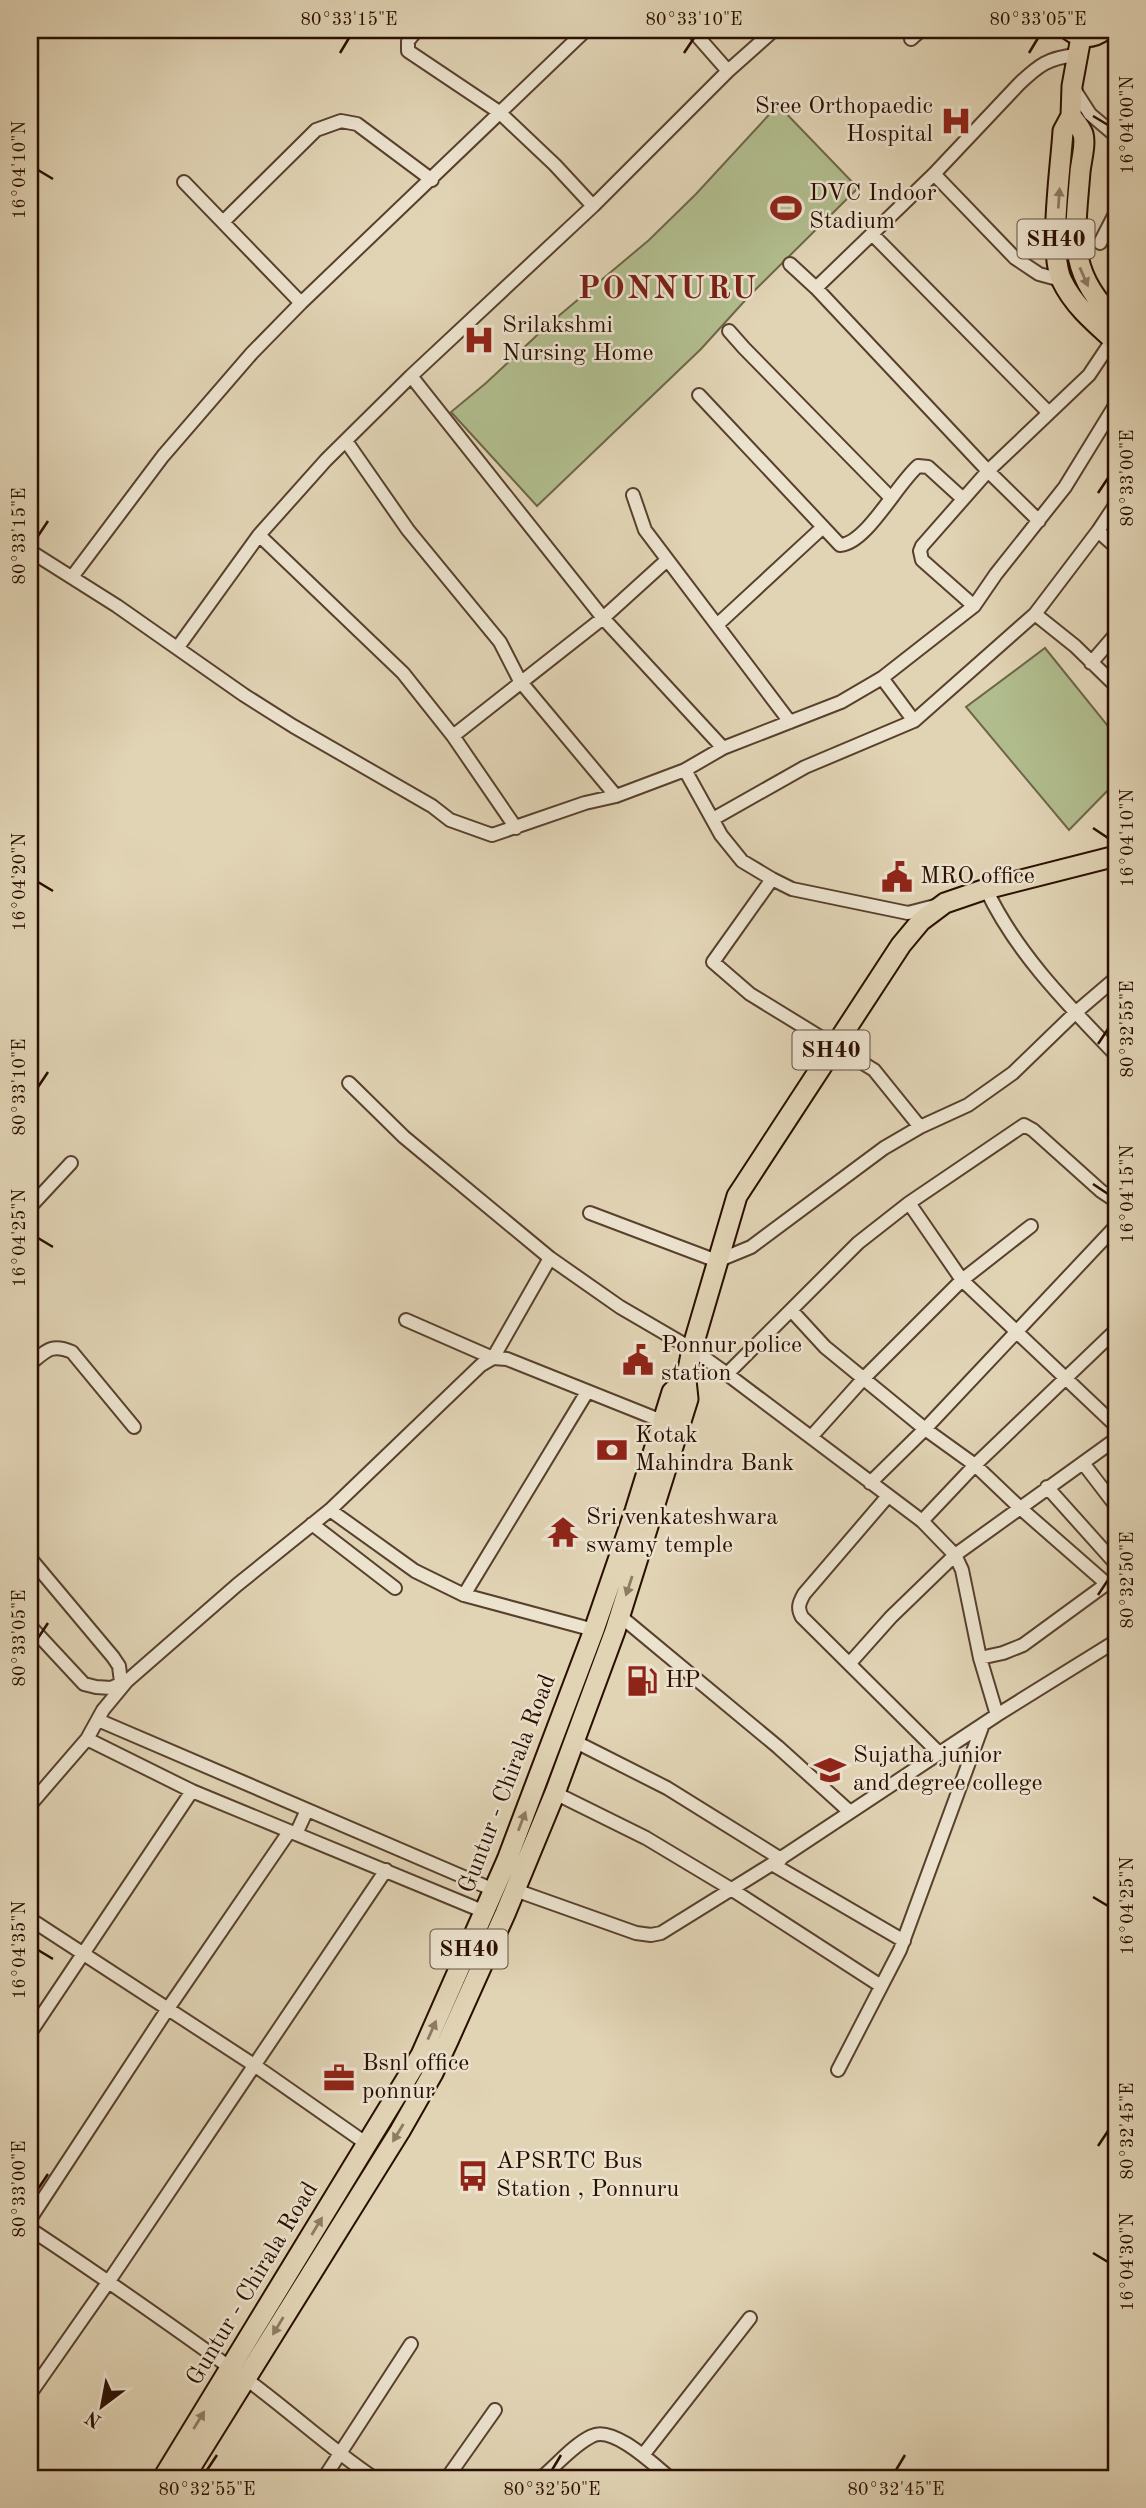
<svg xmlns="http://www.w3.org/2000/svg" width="1146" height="2508" font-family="'Old Standard TT',serif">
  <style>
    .green { fill: #b1bd8e; stroke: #6e6647; stroke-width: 2 }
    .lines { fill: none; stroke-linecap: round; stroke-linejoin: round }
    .street-casing { stroke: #58402d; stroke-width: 16 }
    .primary-casing { stroke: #2a0e00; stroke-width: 23 }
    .street { stroke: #ece3cf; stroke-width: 12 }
    .primary { stroke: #e1d4b5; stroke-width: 19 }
    .oneway { fill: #8f7b64 }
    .ticks { fill: none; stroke: #2a0e00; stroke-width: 2.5 }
    .labels { text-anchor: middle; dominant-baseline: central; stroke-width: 5; stroke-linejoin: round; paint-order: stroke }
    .shield { fill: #ece3cf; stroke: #644e3e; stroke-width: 2 }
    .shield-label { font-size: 23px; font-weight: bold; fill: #2a0e00 }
    .poi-label { font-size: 24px; fill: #2a0e00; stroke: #ece3cf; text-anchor: start }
    .street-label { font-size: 24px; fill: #2a0e00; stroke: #ece3cf }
    .district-label { font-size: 32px; font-weight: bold; letter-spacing: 2px; fill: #7a1f14; stroke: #ece3cf }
    .neatline { fill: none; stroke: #2a0e00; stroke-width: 2.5 }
    .ticks-label { font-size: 18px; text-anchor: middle; fill: #2a0e00 }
  </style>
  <rect width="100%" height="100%" fill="#e1d4b5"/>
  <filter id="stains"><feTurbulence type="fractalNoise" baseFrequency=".00286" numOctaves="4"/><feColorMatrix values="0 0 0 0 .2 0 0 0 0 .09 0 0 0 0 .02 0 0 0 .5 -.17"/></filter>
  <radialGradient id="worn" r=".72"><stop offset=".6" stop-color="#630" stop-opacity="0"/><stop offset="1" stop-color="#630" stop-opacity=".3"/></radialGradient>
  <path class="green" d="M778 105 858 188 750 295 701 349 537 506 451 412 486 383 549 324 649 240 696 194Z
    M1045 648 1116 736V782L1069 830 966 707Z"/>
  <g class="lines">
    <defs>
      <path id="street" d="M417 30 408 41V51L499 112 555 165 593 206
        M692 30 728 71
        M911 39 921 30
        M1074 89 1090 114 1116 136
        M934 174 1015 258 1039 274 1061 280
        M184 182 301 303
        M223 222 316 130 341 121 357 124 432 180
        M873 235 1048 412
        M1100 243 1116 212
        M790 264 816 288 988 471 1039 521
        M816 288 934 174 1019 84C1039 65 1048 58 1076 55
        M729 331 744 348 891 498
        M411 376 603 618 723 748
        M699 395 840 545C866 544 897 484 918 466L928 467 962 498
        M346 441 408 530 500 642 520 681 616 796
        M633 495 645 530 790 722
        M1098 531 1116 547
        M259 535 403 673 453 736 516 828
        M30 551 117 606 244 695 293 726 432 806 450 820 492 835 585 803 616 796 685 770 723 748 841 702 882 678 974 606 996 574 1065 487 1116 404
        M72 577 163 456 252 353 301 303 586 30
        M974 606 922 560 920 551 922 546 988 471 1089 375 1113 339
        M1035 614 1075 646 1116 686
        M717 625 823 527
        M178 647 259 535 326 460 411 376 593 206 728 71 774 30
        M1091 663 1116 634
        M882 678 914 721
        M453 736 603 618 667 560
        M685 770 721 835 742 861 772 879 792 889 908 913 935 906
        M713 819 805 767 914 721 1035 614 1098 531 1116 504
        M772 879 713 962 750 994 874 1070 920 1127
        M986 889C1016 953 1068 1005 1116 1055
        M349 1083 404 1137 550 1258 620 1307 692 1349 727 1374 922 1521 955 1555 962 1570 980 1658 997 1715
        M909 1203 962 1280 1116 1426
        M30 1207 71 1163
        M590 1213 717 1261 751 1247 884 1148 920 1127 968 1105 1013 1073 1075 1013 1116 978
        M791 1310 825 1347 925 1429 975 1465 1019 1507 1107 1584
        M406 1320 493 1358 550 1258
        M30 1364C46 1351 51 1343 72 1352L134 1427
        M727 1374 858 1243 909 1203 1024 1125 1033 1130 1101 1191 1116 1201
        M811 1437 864 1378 962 1280 1031 1226
        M1083 1463 1116 1506
        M870 1483 925 1429 1116 1226
        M1047 1487 1116 1564
        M888 1496 804 1594C799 1603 797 1608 802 1617L940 1754
        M330 1510 415 1571 464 1595 594 1630
        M922 1521 975 1465 1116 1330
        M312 1524 395 1588
        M30 1558 113 1657 119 1666 121 1682
        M464 1595 587 1392
        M619 1615 778 1747 850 1812
        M30 1626 84 1684 96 1687 111 1688 127 1681 237 1585 330 1510 481 1365 493 1358 507 1359 662 1421
        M980 1658 1003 1653 1023 1645 1116 1577
        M850 1663 891 1617 955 1555 1116 1439
        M98 1720 494 1890
        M87 1739 192 1791 485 1912
        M574 1741 667 1788 781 1859
        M555 1793 646 1838 731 1889 881 1986
        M30 1805 87 1739 103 1710 127 1681
        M296 1834 307 1810
        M772 1864 904 1941
        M515 1890 636 1933 651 1935 661 1933 772 1864 997 1715 1116 1641
        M30 1919 254 2065 367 2144
        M30 2033 192 1791
        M838 2070 900 1950 982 1727
        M30 2219 167 2010 289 1832
        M30 2229C103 2277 175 2328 246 2379 290 2411 329 2448 374 2478
        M30 2394 109 2281 386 1870
        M643 2455 750 2318
        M324 2478 411 2344
        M447 2478 495 2410
        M541 2478C557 2465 573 2445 592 2436 613 2425 654 2465 670 2478"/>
      <path id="primary" d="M1069 30C1081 39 1093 39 1104 30
        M1081 37 1072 86 1071 116 1063 131C1061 166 1048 252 1062 281 1074 306 1096 324 1116 342
        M1071 116C1075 121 1081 128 1083 134 1086 144 1081 161 1080 172 1075 236 1066 272 1116 320
        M163 2478 421 2055 507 1860 594 1630 635 1511 672 1392 686 1380
        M184 2478 400 2131 433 2073 448 2041 505 1914 555 1793 615 1631 688 1399 686 1380 692 1349 737 1196 901 945 921 921 945 903 986 889 1116 856"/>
    </defs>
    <use href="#street" class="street-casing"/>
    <use href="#primary" class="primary-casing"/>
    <use href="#street" class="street"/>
    <use href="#primary" class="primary"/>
  </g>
  <defs><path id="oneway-solid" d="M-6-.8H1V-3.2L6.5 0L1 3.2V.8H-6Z" transform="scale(1.75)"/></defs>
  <g class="oneway">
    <use href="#oneway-solid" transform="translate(1059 198) rotate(-86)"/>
    <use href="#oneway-solid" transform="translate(1084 277) rotate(66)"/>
    <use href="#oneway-solid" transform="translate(629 1586) rotate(108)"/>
    <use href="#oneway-solid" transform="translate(522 1821) rotate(-69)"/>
    <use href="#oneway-solid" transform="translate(432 2030) rotate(-66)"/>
    <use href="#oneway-solid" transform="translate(398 2133) rotate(121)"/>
    <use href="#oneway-solid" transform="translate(317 2226) rotate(-59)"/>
    <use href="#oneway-solid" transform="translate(278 2326) rotate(121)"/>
    <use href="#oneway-solid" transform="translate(199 2420) rotate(-58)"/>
  </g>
  <path class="ticks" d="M340 53 349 38M684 53 694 38M1029 53 1038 38M1093 116 1108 125M38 170 53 179M1098 493 1108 478M38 536 48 521M1093 828 1108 838M38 882 53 891M1098 1044 1108 1029M38 1087 48 1072M1093 1184 1108 1194M38 1238 53 1247M1098 1595 1108 1580M38 1638 48 1623M1093 1897 1108 1906M38 1950 53 1959M1098 2146 1108 2131M38 2189 48 2174M1093 2253 1108 2262M207 2470 217 2455M552 2470 561 2455M896 2470 905 2455"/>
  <defs>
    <symbol id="hospital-bare" viewBox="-9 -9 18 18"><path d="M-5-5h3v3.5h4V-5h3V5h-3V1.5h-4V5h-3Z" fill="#8f2418" stroke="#ece3cf" stroke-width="2.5" paint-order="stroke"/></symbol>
    <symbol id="stadium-bare" viewBox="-9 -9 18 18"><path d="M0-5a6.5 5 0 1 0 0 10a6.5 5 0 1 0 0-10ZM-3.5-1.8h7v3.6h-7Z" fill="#8f2418" stroke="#ece3cf" stroke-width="2.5" paint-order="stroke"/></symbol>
    <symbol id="civic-bare" viewBox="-9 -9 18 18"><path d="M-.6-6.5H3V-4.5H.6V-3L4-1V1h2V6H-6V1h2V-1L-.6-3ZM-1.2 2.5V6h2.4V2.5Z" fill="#8f2418" stroke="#ece3cf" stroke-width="2.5" paint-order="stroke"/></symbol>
    <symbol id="bank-bare" viewBox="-9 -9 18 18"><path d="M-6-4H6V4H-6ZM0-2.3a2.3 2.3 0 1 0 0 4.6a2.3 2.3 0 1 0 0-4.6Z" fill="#8f2418" stroke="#ece3cf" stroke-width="2.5" paint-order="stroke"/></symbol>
    <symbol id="temple-bare" viewBox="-9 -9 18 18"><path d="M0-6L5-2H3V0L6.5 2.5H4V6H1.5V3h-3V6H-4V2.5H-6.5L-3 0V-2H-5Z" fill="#8f2418" stroke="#ece3cf" stroke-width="2.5" paint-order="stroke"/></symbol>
    <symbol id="fuel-bare" viewBox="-9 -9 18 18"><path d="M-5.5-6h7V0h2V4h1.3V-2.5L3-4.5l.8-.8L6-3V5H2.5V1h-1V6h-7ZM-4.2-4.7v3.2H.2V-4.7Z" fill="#8f2418" stroke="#ece3cf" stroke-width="2.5" paint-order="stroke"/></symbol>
    <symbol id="university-bare" viewBox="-9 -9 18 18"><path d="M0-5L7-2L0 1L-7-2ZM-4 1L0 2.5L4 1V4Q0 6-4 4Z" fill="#8f2418" stroke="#ece3cf" stroke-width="2.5" paint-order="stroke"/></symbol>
    <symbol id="office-bare" viewBox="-9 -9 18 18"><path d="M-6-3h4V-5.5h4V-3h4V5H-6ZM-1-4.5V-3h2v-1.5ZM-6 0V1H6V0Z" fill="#8f2418" stroke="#ece3cf" stroke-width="2.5" paint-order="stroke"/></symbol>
    <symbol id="bus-bare" viewBox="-9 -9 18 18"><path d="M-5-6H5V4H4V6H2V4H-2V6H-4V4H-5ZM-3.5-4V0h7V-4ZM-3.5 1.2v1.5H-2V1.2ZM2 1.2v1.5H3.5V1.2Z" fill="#8f2418" stroke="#ece3cf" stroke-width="2.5" paint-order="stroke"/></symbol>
  </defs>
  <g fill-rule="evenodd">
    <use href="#hospital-bare" x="934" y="99" width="44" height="44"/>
    <use href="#stadium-bare" x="764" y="186" width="44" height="44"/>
    <use href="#hospital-bare" x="457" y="318" width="44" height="44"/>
    <use href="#civic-bare" x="875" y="855" width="44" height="44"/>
    <use href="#civic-bare" x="616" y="1338" width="44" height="44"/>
    <use href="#bank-bare" x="590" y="1428" width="44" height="44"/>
    <use href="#temple-bare" x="541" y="1510" width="44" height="44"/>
    <use href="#fuel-bare" x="620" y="1659" width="44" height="44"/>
    <use href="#university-bare" x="808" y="1748" width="44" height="44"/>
    <use href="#office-bare" x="317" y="2056" width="44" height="44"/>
    <use href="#bus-bare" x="451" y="2154" width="44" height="44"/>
  </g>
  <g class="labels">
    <g class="shield">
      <rect x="1017.5" y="219.5" width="77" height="39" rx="5"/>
      <rect x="792.5" y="1030.5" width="77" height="39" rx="5"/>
      <rect x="430.5" y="1929.5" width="77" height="39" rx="5"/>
    </g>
    <g class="shield-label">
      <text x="1056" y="239">SH40</text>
      <text x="831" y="1050">SH40</text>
      <text x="469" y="1949">SH40</text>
    </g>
    <g class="poi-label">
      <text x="933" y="107" text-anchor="end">Sree Orthopaedic<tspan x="933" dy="28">Hospital</tspan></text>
      <text x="809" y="194">DVC Indoor<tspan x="809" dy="28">Stadium</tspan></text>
      <text x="502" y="326">Srilakshmi<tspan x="502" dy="28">Nursing Home</tspan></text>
      <text x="920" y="877">MRO office</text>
      <text x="661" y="1346">Ponnur police<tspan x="661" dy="28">station</tspan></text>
      <text x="635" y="1436">Kotak<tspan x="635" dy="28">Mahindra Bank</tspan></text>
      <text x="586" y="1518">Sri venkateshwara<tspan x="586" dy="28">swamy temple</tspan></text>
      <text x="665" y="1681">HP</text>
      <text x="853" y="1756">Sujatha junior<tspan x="853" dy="28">and degree college</tspan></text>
      <text x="362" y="2064">Bsnl office<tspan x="362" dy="28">ponnur</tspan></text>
      <text x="496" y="2162">APSRTC Bus<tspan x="496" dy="28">Station , Ponnuru</tspan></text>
    </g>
    <g class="street-label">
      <text transform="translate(508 1784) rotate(-69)">Guntur - Chirala Road</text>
      <text transform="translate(253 2284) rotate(-59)">Guntur - Chirala Road</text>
    </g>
    <g class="district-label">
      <text x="668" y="290">PONNURU</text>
    </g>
  </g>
  <rect width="1146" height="2508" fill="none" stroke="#e1d4b5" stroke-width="77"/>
  <g transform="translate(102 2406) rotate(212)" stroke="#ece3cf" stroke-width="5" paint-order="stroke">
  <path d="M0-5L12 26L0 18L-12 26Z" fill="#2a0e00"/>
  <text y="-10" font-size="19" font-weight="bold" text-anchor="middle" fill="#2a0e00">N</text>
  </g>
  <rect x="38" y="38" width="1070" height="2432" class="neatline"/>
  <g class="ticks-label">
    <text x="349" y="25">80°33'15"E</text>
    <text x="694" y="25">80°33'10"E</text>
    <text x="1038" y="25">80°33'05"E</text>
    <text transform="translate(1127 125) rotate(-90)" y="6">16°04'00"N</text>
    <text transform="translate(19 170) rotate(-90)" y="6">16°04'10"N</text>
    <text transform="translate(1127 478) rotate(-90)" y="6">80°33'00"E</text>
    <text transform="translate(19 536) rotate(-90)" y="6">80°33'15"E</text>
    <text transform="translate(1127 838) rotate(-90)" y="6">16°04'10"N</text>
    <text transform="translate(19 882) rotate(-90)" y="6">16°04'20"N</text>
    <text transform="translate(1127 1029) rotate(-90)" y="6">80°32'55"E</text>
    <text transform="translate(19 1087) rotate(-90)" y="6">80°33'10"E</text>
    <text transform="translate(1127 1194) rotate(-90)" y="6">16°04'15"N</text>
    <text transform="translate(19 1238) rotate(-90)" y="6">16°04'25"N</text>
    <text transform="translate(1127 1580) rotate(-90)" y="6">80°32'50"E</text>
    <text transform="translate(19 1638) rotate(-90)" y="6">80°33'05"E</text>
    <text transform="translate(1127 1906) rotate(-90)" y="6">16°04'25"N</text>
    <text transform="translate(19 1950) rotate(-90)" y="6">16°04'35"N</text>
    <text transform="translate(1127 2131) rotate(-90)" y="6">80°32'45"E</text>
    <text transform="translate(19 2189) rotate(-90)" y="6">80°33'00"E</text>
    <text transform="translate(1127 2262) rotate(-90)" y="6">16°04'30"N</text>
    <text x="207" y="2495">80°32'55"E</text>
    <text x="552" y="2495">80°32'50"E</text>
    <text x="896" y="2495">80°32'45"E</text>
  </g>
  <rect width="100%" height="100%" filter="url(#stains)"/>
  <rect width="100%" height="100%" fill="url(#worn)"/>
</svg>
